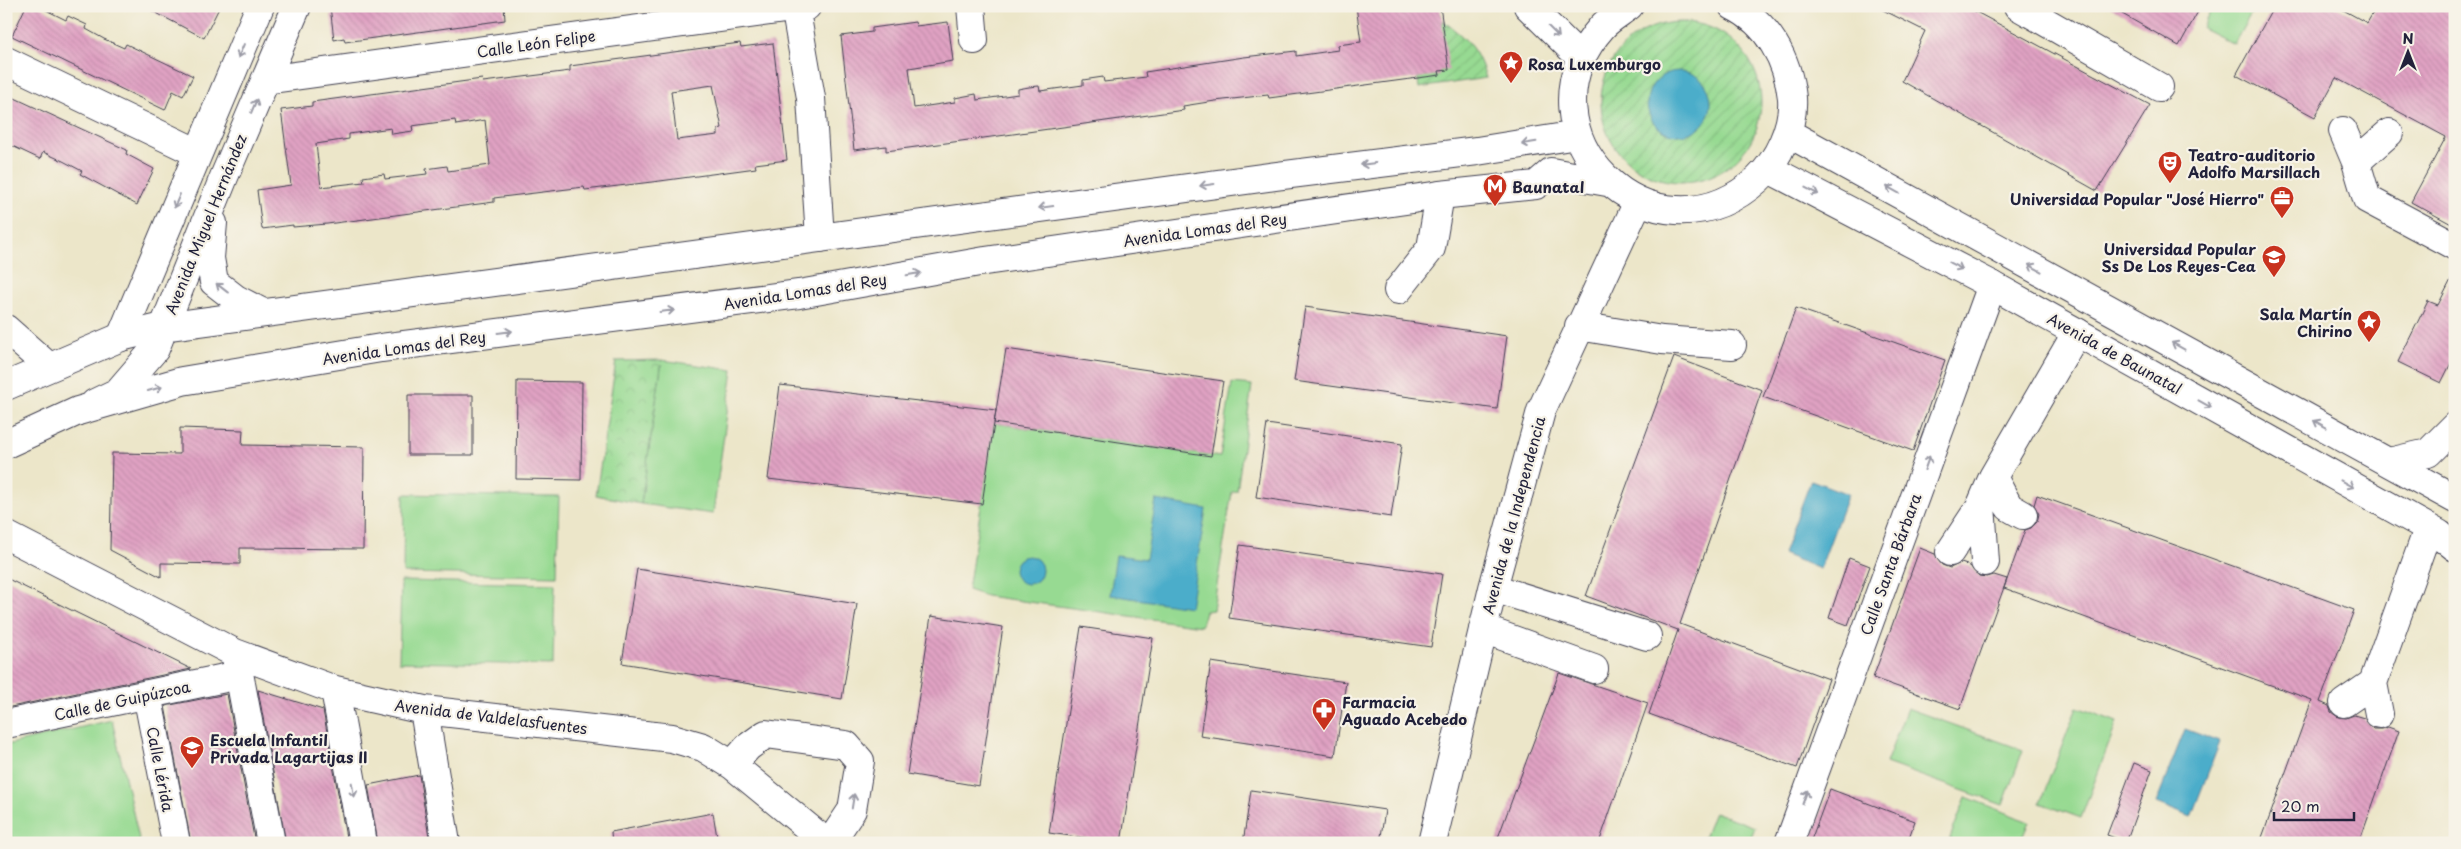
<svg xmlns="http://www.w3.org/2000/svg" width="2461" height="849" font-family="'Playpen Sans',sans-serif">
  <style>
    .grass { fill: #97da92; stroke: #5c7e66 }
    .park { fill: url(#park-crowns); stroke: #5c7e66 }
    .garden { fill: url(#garden-furrows); stroke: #5c7e66 }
    .water { fill: #4badca; stroke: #366882 }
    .building { fill: url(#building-back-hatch); fill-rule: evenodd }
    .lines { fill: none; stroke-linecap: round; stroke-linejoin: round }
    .minor-casing { stroke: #403f50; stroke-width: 30 }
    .major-casing { stroke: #403f50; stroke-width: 30 }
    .minor { stroke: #fff; stroke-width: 28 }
    .major { stroke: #fff; stroke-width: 28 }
    .oneway { stroke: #9c9ca7 }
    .labels { text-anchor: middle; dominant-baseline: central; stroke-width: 4.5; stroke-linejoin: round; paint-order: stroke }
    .street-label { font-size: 15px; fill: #22223b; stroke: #f7f3e8 }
    .poi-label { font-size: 15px; font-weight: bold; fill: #22223b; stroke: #f7f3e8; text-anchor: start }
  </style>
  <defs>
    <pattern id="park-crowns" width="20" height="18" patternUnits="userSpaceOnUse" patternTransform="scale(1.25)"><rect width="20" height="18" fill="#97da92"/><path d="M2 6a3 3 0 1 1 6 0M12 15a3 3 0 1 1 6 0" fill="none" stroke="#82bb7f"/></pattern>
    <pattern id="garden-furrows" width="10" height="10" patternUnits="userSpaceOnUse" patternTransform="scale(1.25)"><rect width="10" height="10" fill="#97da92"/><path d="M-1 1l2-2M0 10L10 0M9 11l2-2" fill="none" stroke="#82bb7f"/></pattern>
    <pattern id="building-back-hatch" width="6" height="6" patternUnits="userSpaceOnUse" patternTransform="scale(1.25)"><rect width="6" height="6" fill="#e0a2c3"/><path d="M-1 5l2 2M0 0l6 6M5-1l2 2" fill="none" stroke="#c08ba8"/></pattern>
  </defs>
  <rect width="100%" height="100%" fill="#f7f3e8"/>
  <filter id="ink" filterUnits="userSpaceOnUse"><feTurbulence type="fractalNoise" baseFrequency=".02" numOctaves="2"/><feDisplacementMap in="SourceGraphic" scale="10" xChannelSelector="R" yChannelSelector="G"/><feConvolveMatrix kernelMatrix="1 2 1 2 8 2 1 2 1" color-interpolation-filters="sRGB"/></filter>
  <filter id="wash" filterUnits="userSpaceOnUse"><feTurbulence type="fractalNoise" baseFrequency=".0096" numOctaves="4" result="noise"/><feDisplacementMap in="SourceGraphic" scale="20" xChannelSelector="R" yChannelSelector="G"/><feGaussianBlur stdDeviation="1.12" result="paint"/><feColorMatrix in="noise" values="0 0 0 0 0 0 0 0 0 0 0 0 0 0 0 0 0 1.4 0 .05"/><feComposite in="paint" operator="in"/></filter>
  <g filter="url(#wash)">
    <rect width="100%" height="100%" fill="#ece6c9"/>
    <path class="grass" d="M2213 6H2255L2234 44 2202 28Z
      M662 360 733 370 713 514 641 504Z
      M1232 383 1252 385 1237 491 1232 492 1213 610 1205 611 1201 626 986 596 968 590 994 423 1220 457Z
      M404 494 559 497 557 576 403 573Z
      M401 581 555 584 553 665 399 662Z
      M2077 707 2117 722 2081 818 2040 803Z
      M1907 708 2023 750 2003 805 1886 763Z
      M112 720 140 843H13L6 815V745Z
      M1966 797 2029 822 2020 843H1948Z
      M1714 812 1755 827 1749 843H1702Z"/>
    <path class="park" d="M662 360 641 504 596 495 616 361Z"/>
    <path class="garden" d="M1434 14C1461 35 1476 43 1486 78L1419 88 1409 17Z
      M1601 102a80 80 0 1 1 160 0a80 80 0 1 1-160 0Z"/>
    <path class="water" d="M1647 103a32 32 0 1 1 64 0a32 32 0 1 1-64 0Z
      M1811 480 1848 494 1820 569 1783 554Z
      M1156 500 1206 509 1190 607 1110 595 1116 555 1146 559Z
      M1014 570a14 14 0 1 1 28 0a14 14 0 1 1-28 0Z
      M2185 729 2220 742 2191 817 2156 803Z"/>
    <g id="blocks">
      <path class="building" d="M26 6H38L66 20 68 16 87 25 86 29 104 39 124 48 126 44 193 76 183 96 173 91 165 110 12 36Z
        M143 6H220L204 38Z
        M330 6H504L505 20 345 42 344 38 334 40Z
        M1356 6H1440L1449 70 1439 71 1440 75 1269 98 1268 95 1215 101 1183 106 1184 110 1006 135 886 151V146L854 150 841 36 872 32V28L915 22 916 26 948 22 953 61 909 68 914 108 955 102V98L976 94 977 100 1018 94V89L1029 87 1039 86 1040 91 1083 85V80L1103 77 1104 82 1146 77 1145 72 1244 57 1296 51V56L1338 50 1337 45 1361 42Z
        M1875 6H1965L2150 105 2097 191 1902 81 1925 31Z
        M2108 6H2201L2179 46Z
        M2274 6H2336L2367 23 2377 6H2455V226L2411 202 2446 137 2336 78 2315 117 2236 75Z
        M740 43 741 47 773 43 787 160 755 164 756 168 660 181 585 190 584 187 494 198V202L327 224 293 227V225L262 229 257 190 291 185 281 110 312 106V102L482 79 483 82 539 75 570 71V66ZM713 85 722 128 718 129V135L677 140 671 91ZM455 120 456 125 485 120 490 165 448 171 447 166 426 169 427 174 385 179 384 174 363 177 364 182 321 187 316 144 349 139V134L391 128 392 134 413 131 412 126Z
        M6 94 127 150 126 154 154 169 137 205 80 174 82 171 63 161 43 152 40 159 6 143Z
        M2455 272V355L2441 383 2398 362 2428 301 2438 305Z
        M1305 307 1507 336 1497 409 1294 381Z
        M1796 308 1945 360 1913 451 1763 397Z
        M1006 349 1223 381 1211 456 994 423Z
        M1674 357 1762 390 1680 624 1829 679 1797 768 1649 714 1678 630 1586 596Z
        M517 381 582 382 581 480 516 479Z
        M780 385 996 410 982 504 768 479Z
        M408 395H473V455H408Z
        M1267 424 1402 444 1391 517 1256 497Z
        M180 428 243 430 242 445 364 447 363 549 240 548V564L161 563V577L110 550 112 453 180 454Z
        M2037 495 2354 610 2320 702 2329 706 2331 712 2338 717 2346 718 2354 715 2364 718 2373 729H2381L2388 727 2399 731 2359 843H2260L2312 700 2004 588 2025 530 2031 528 2037 522 2039 514 2034 505Z
        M1240 545 1442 574 1431 647 1229 618Z
        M1920 548 1935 554 1942 565 1950 568 1961 563 1970 566 1979 576 1987 577 1994 575 2007 579 1960 709 1873 678Z
        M1849 558 1870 566 1848 625 1829 618Z
        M637 569 857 604 842 699 622 663Z
        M6 578 191 669 6 708Z
        M931 616 1003 627 979 786 907 774Z
        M1081 627 1153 638 1121 843 1049 833Z
        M1211 662 1346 682 1335 756 1200 736Z
        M1559 673 1648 703 1599 843H1496Z
        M258 690 323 710 347 843H286Z
        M227 694 255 843H191L165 706Z
        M2134 763 2152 770 2126 842 2107 835Z
        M419 775 430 843H378L368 785Z
        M1830 789 1915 821 1907 843H1810Z
        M1251 790 1385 810 1380 843H1243Z
        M713 813 718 843H612L611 832Z"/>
    </g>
  </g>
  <g filter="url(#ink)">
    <use href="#blocks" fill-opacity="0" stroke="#403f50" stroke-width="1"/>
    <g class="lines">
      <defs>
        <path id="minor" d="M795 6 811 98 820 238
          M971 6 974 40
          M2018 6 2159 87
          M6 61 198 153
          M265 80 807 6
          M2343 131 2356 162
          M2389 133 2356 162 2367 199 2455 246
          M213 223 210 258 214 282 236 299 263 313
          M1398 290 1431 248 1440 195
          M1579 326 1662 340 1732 345
          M6 329 49 367
          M121 337 260 6
          M95 403 118 392 155 349 224 177 297 6
          M2389 462 2428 453 2455 426
          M1981 505 1985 562
          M2023 515 2009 507 1993 477 2077 332
          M6 535 235 653 335 690 424 710 672 738 703 747 732 765 827 843
          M1950 552 1981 505 1993 477
          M1493 588 1647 636
          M1483 629 1594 669
          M236 657 271 843
          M2373 683 2379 714
          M335 690 363 843
          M147 694 176 843
          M2344 703 2373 683 2428 529
          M424 710 446 843
          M6 724 239 675
          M732 765 748 747 766 734 846 745 860 761 852 810 830 843
          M1432 843 1493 588 1541 411 1638 202
          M1789 843 1992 285"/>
        <path id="major" d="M1528 6 1581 58
          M1629 6C1620 13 1609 19 1602 27 1509 132 1653 274 1758 179 1778 160 1794 126 1792 98 1788 60 1768 23 1733 6
          M1788 133 2455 499
          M1769 169 1992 285 2439 534 2455 547
          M6 386 121 337 163 327 1276 176 1477 151 1577 135
          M6 444 78 411 182 381 381 348 799 294 985 261 1440 195 1536 185 1551 172 1607 182"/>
      </defs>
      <use href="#minor" class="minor-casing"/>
      <use href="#major" class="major-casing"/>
      <use href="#minor" class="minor"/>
      <use href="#major" class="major"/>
    </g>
    <defs><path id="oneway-shaft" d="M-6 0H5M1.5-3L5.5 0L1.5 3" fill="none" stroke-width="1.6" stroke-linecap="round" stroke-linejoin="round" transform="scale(1.25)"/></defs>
    <g class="oneway">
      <use href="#oneway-shaft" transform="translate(1554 32) rotate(45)"/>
      <use href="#oneway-shaft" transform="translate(241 51) rotate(113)"/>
      <use href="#oneway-shaft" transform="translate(254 106) rotate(-67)"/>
      <use href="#oneway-shaft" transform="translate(1529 143) rotate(171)"/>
      <use href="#oneway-shaft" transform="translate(1368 164) rotate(173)"/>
      <use href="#oneway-shaft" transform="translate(1207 185) rotate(172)"/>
      <use href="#oneway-shaft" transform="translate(1893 190) rotate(-151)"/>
      <use href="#oneway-shaft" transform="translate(1812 191) rotate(27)"/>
      <use href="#oneway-shaft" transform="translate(177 201) rotate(113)"/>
      <use href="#oneway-shaft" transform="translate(1046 207) rotate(172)"/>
      <use href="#oneway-shaft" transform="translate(1956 266) rotate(27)"/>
      <use href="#oneway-shaft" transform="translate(2035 268) rotate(-151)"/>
      <use href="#oneway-shaft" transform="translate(914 274) rotate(-10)"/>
      <use href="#oneway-shaft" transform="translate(222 288) rotate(-142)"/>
      <use href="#oneway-shaft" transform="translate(667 311) rotate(-7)"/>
      <use href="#oneway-shaft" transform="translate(505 332) rotate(-7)"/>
      <use href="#oneway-shaft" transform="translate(2178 346) rotate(-151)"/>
      <use href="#oneway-shaft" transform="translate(155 389) rotate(-16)"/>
      <use href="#oneway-shaft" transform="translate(2205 404) rotate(29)"/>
      <use href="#oneway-shaft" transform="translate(2320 424) rotate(-151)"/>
      <use href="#oneway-shaft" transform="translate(1927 463) rotate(-70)"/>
      <use href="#oneway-shaft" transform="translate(2347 484) rotate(29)"/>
      <use href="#oneway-shaft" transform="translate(353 790) rotate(80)"/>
      <use href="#oneway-shaft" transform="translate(1805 797) rotate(-70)"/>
      <use href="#oneway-shaft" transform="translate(853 801) rotate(-81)"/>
    </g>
  </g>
  <defs>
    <symbol id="sight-pin" viewBox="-11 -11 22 30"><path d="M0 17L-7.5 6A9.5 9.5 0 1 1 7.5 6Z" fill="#c8321e" stroke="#f7f3e8"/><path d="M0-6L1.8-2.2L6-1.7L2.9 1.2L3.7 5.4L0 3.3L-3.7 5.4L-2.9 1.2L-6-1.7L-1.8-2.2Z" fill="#fff"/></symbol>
    <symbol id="theatre-pin" viewBox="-11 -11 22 30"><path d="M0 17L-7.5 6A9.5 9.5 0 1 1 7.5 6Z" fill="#c8321e" stroke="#f7f3e8"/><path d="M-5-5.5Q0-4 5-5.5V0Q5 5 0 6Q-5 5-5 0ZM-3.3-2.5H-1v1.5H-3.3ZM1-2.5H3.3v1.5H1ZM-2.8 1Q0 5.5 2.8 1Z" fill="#fff"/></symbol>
    <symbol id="metro-pin" viewBox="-11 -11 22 30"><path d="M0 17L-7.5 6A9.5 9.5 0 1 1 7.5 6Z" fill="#c8321e" stroke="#f7f3e8"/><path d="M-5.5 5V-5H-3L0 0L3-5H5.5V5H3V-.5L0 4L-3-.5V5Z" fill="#fff"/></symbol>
    <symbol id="office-pin" viewBox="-11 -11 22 30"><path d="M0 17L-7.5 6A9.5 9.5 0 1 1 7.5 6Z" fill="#c8321e" stroke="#f7f3e8"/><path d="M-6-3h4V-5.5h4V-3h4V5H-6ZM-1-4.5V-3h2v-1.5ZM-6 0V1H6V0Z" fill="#fff"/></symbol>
    <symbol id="school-pin" viewBox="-11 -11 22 30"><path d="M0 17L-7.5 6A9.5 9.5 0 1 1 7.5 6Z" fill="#c8321e" stroke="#f7f3e8"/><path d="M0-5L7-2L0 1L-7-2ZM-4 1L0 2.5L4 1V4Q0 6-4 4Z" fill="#fff"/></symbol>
    <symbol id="pharmacy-pin" viewBox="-11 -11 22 30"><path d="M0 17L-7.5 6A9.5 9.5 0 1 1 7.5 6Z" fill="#c8321e" stroke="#f7f3e8"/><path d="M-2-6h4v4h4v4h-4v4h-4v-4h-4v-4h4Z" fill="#fff"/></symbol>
  </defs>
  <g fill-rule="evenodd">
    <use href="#sight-pin" x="1497" y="49" width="28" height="38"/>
    <use href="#theatre-pin" x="2156" y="149" width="28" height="38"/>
    <use href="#metro-pin" x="1481" y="172" width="28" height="38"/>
    <use href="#office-pin" x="2268" y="184" width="28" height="38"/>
    <use href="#school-pin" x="2260" y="243" width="28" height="38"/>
    <use href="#sight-pin" x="2355" y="308" width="28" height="38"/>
    <use href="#pharmacy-pin" x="1310" y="696" width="28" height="38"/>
    <use href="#school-pin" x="178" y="734" width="28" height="38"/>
  </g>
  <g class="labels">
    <g class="street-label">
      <text transform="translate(536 43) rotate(-8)">Calle León Felipe</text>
      <text transform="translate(205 224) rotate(-68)">Avenida Miguel Hernández</text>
      <text transform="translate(1205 229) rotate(-8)">Avenida Lomas del Rey</text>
      <text transform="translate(805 291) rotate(-9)">Avenida Lomas del Rey</text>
      <text transform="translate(404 347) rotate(-8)">Avenida Lomas del Rey</text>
      <text transform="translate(2115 353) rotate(29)">Avenida de Baunatal</text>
      <text transform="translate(1513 515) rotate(-75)">Avenida de la Independencia</text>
      <text transform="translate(1890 564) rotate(-70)">Calle Santa Bárbara</text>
      <text transform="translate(122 700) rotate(-12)">Calle de Guipúzcoa</text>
      <text transform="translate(491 716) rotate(7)">Avenida de Valdelasfuentes</text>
      <text transform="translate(161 769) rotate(79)">Calle Lérida</text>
    </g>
    <g class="poi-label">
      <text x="1528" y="63">Rosa Luxemburgo</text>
      <text x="2188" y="154">Teatro-auditorio<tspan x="2188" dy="17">Adolfo Marsillach</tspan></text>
      <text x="1512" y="186">Baunatal</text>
      <text x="2264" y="198" text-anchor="end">Universidad Popular "José Hierro"</text>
      <text x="2256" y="248" text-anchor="end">Universidad Popular<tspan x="2256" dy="17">Ss De Los Reyes-Cea</tspan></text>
      <text x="2352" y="313" text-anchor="end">Sala Martín<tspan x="2352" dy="17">Chirino</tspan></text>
      <text x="1342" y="701">Farmacia<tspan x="1342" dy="17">Aguado Acebedo</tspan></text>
      <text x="210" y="739">Escuela Infantil<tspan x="210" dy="17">Privada Lagartijas II</tspan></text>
    </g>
  </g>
  <rect width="2461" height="849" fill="none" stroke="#f7f3e8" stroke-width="25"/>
  <g transform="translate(2408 52)" stroke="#f7f3e8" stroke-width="4" paint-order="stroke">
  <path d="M0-4L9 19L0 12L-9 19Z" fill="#22223b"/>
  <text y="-8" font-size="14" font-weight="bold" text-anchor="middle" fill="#22223b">N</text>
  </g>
  <path d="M2274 812v8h80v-8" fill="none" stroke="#22223b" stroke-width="2.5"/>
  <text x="2281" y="812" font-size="15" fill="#22223b" stroke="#f7f3e8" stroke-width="4" paint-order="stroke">20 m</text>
</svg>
